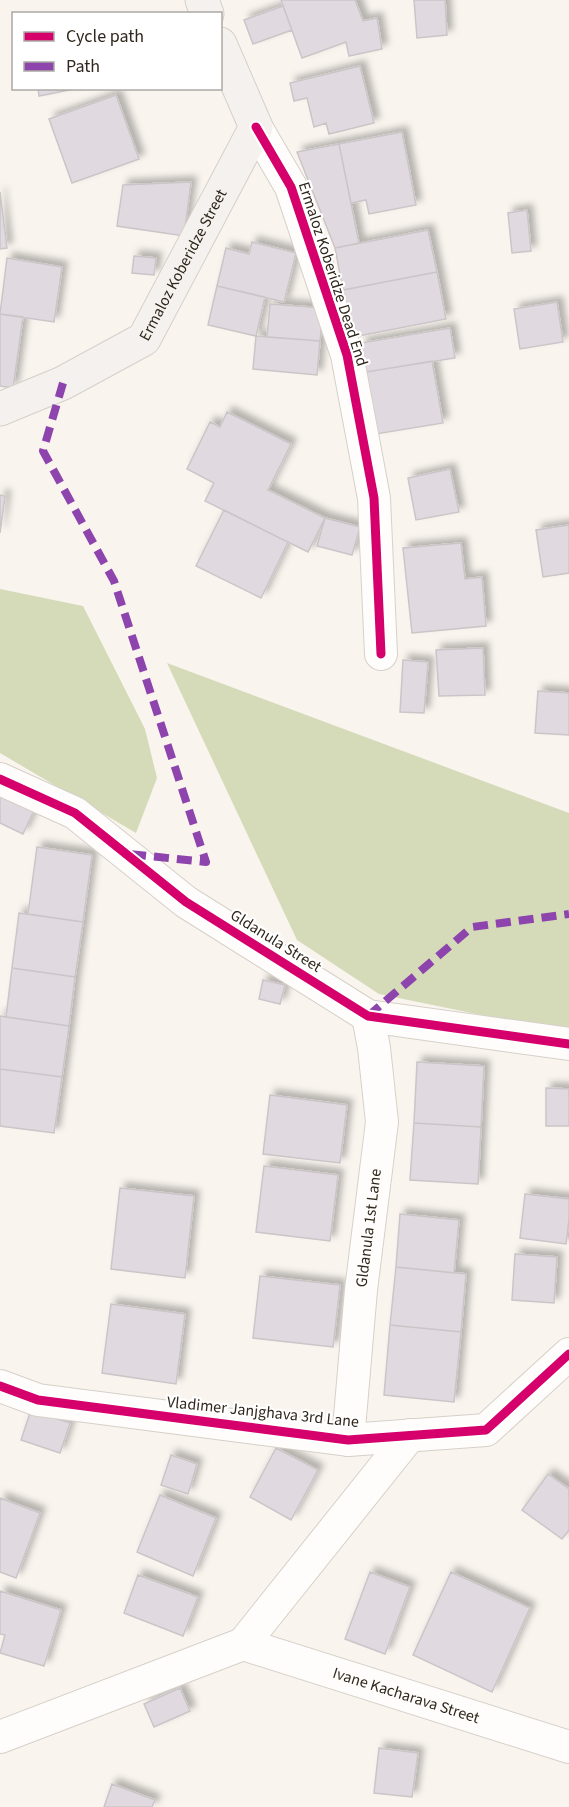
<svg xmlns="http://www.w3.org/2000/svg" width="569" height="1807" font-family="'Source Sans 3',sans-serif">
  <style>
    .forest { fill: #d5dbb9 }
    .building { fill: #e1d9e0; stroke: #cbc5c8; stroke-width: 1.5; filter: url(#shadow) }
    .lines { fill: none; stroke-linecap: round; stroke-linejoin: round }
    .street-casing { stroke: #d6d0c8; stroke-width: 34 }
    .secondary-casing { stroke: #d6d0c8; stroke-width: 35 }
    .street { stroke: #fefdfc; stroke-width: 32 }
    .secondary { stroke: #f5f1ee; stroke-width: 33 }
    .quiet { stroke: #8e44ad; stroke-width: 8; stroke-dasharray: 15 8; stroke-linecap: butt }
    .cycleway-casing { stroke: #fff; stroke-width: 13 }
    .cycleway { stroke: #d6006c; stroke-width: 9 }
    .labels { text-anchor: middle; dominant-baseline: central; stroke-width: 4.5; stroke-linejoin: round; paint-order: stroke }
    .street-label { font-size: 16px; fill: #2f271b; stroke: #fff }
  </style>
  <defs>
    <filter id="shadow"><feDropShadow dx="5.5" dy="-5.5" stdDeviation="3" flood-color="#0004"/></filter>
  </defs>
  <rect width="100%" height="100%" fill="#f9f4ee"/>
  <path class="forest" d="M0 589 83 606 145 729 157 778 136 833 0 753Z
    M167 663 569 813V1033L379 994 297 940Z"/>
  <path class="building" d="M281 0H355L363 21 377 18 382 49 349 56 346 42 302 58Z
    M414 0H445L447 35 417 38Z
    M283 6 292 30 253 44 244 20Z
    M360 66 374 123 329 134 326 123 314 127 307 98 294 101 290 83Z
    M38 88H79L39 96Z
    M116 95 139 159 72 183 49 119Z
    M402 132 416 205 369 214 366 200 351 203 339 144Z
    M339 144 359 243 335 248 297 152Z
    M191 182 184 236 117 226 123 185Z
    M0 192 7 248 0 249Z
    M527 210 531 251 512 253 508 213Z
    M428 230 437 272 343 290 335 248Z
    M252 242 296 253 284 302 217 286 226 248 249 254Z
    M134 256 156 258 154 275 132 273Z
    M7 258 62 267 54 322 0 314Z
    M437 272 446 319 353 337 343 290Z
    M217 286 265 297 256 336 208 325Z
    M557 302 563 342 520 349 514 309Z
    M270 304 323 308 320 341 267 337Z
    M0 314 23 317 13 388 0 386Z
    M450 328 455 358 366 372 361 343Z
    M256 336 320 341 317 375 253 369Z
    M432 361 443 423 376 434 366 372Z
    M227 412 291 444 268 490 325 518 308 552 205 501 214 483 187 469 210 422 220 427Z
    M450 469 459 512 416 520 408 478Z
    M0 495 5 496 0 533Z
    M224 510 288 542 261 598 196 566Z
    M325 518 360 527 352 555 317 546Z
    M569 525V573L543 577 536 530Z
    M461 543 465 579 482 577 486 626 412 633 403 548Z
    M483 648 485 695 439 696 436 650Z
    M403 660 428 662 424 713 400 712Z
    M538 691 569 693V735L535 733Z
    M0 788 36 806 23 834 0 823Z
    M37 847 92 855 83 922 28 914Z
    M19 913 83 922 75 977 12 968Z
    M12 968 75 977 69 1026 6 1017Z
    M263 980 285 985 280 1004 259 999Z
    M0 1016 69 1026 62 1077 0 1069Z
    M417 1062 484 1066 481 1127 414 1123Z
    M0 1069 62 1077 54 1133 0 1126Z
    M546 1088 569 1089V1126H546Z
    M270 1095 347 1105 340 1163 263 1154Z
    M414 1123 481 1127 478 1184 410 1180Z
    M264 1166 338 1175 330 1241 256 1232Z
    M120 1188 194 1196 185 1278 111 1269Z
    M525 1194 569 1199V1219L566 1244 520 1238Z
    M400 1214 459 1220 454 1273 396 1267Z
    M515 1254 557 1257 554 1303 512 1300Z
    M396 1267 466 1274 461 1332 390 1325Z
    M260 1276 340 1285 333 1347 253 1338Z
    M111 1304 185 1314 176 1384 102 1373Z
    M390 1325 461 1332 454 1402 384 1395Z
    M31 1410 70 1423 60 1453 21 1440Z
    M276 1448 318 1470 291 1520 250 1497Z
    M171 1455 197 1464 188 1494 161 1485Z
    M548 1474 569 1489V1530L562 1539 522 1510Z
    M160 1495 216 1518 193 1576 137 1552Z
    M0 1498 40 1513 16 1578 0 1572Z
    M370 1572 410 1587 385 1654 345 1639Z
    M451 1572 530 1608 492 1692 413 1655Z
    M138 1575 198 1597 183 1636 124 1613Z
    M0 1591 61 1610 44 1666 0 1653 5 1635 0 1634Z
    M180 1688 190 1711 154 1727 144 1704Z
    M379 1748 418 1753 412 1797 374 1793Z
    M112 1784 155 1800 152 1807H104Z"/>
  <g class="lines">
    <defs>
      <g id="street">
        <path d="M256 127 291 187 347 355 374 498 381 654"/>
        <path d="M0 779 75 813 186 902 368 1016 569 1044"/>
        <path d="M0 1386 38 1400 348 1440 486 1430 569 1354"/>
        <path id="s1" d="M348 1440 361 1290 382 1122 374 1048 368 1016"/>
        <path id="s2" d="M243 1644 569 1747"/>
        <path d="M0 1737 243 1644 410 1435"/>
      </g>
      <g id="secondary">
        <path d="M202 0 207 14"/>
        <path id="s3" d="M0 409 63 383 144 339 256 127 220 44"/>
      </g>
    </defs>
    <use href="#street" class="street-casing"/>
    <use href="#secondary" class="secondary-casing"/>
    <use href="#street" class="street"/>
    <use href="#secondary" class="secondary"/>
    <path class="quiet" d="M63 383 43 451 114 581 206 862 129 854
      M368 1016 472 927 569 914"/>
    <defs>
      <path id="cycleway" d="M256 127 291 187 347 355 374 498 381 654
        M0 779 75 813 186 902 368 1016 569 1044
        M0 1386 38 1400 348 1440 486 1430 569 1354"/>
    </defs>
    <use href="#cycleway" class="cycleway-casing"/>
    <use href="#cycleway" class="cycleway"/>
  </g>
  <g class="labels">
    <g class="street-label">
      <text stroke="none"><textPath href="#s3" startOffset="244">Ermaloz Koberidze Street</textPath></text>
      <text transform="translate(333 274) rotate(72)">Ermaloz Koberidze Dead End</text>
      <text transform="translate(276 941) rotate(32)">Gldanula Street</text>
      <text stroke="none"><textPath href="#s1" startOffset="213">Gldanula 1st Lane</textPath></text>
      <text transform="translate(263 1412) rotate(6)">Vladimer Janjghava 3rd Lane</text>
      <text stroke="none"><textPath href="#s2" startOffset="171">Ivane Kacharava Street</textPath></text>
    </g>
  </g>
  <rect x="12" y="12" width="210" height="78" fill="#ffffff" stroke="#aca9a4" stroke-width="1.5"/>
  <rect x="24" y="32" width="30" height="9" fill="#d6006c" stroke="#aca9a4" stroke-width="1.5"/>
  <text x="66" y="42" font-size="18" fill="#2f271b">Cycle path</text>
  <rect x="24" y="62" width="30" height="9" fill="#8e44ad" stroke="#aca9a4" stroke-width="1.5"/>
  <text x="66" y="72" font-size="18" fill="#2f271b">Path</text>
</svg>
